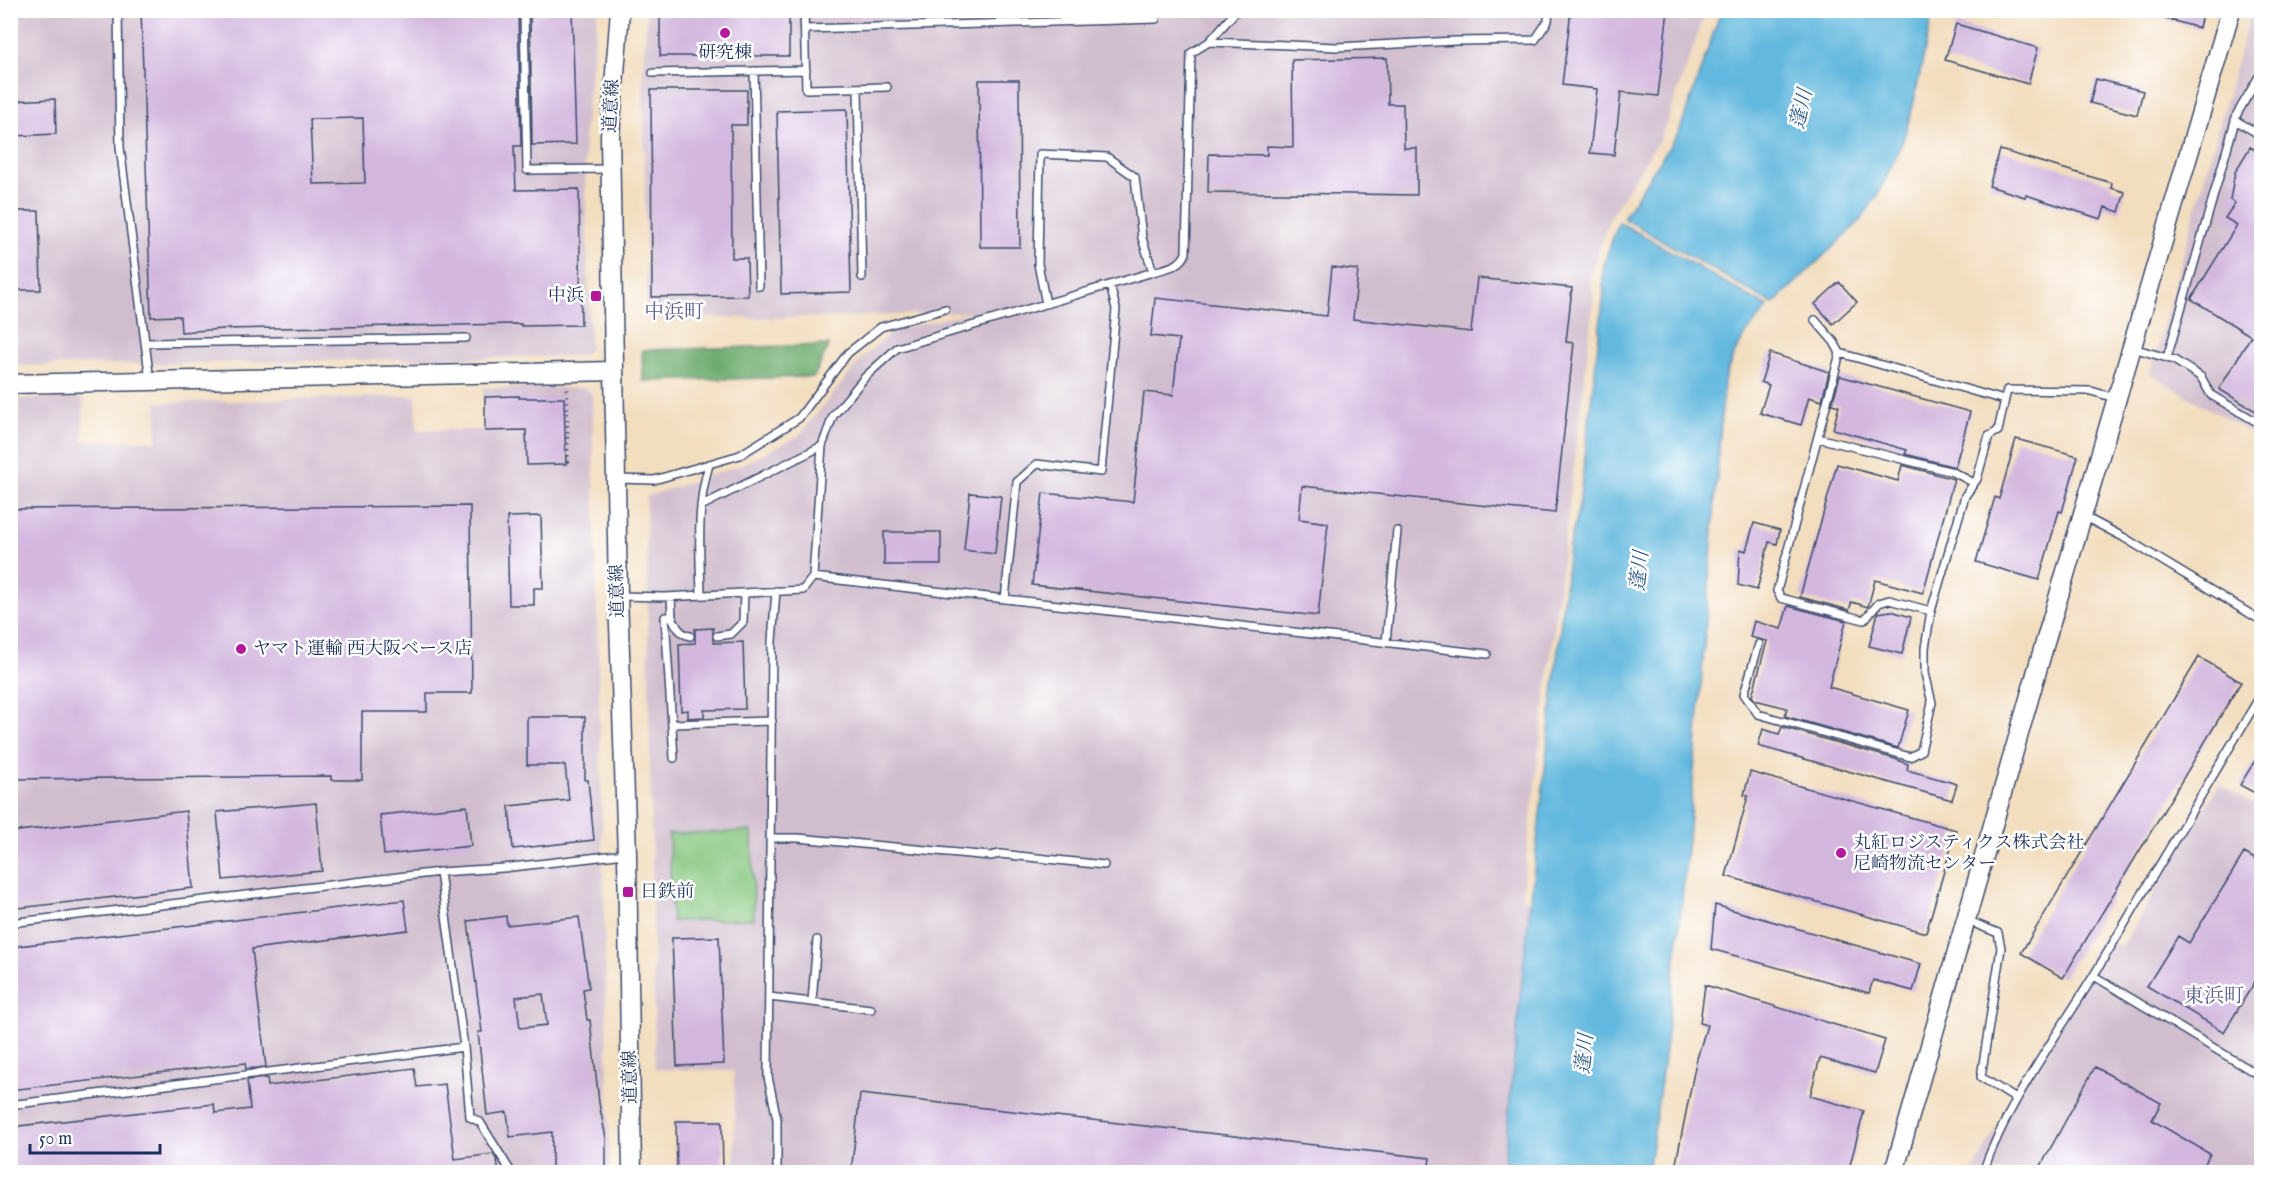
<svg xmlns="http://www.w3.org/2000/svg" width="2272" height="1183" font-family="'IM FELL English','Noto Serif JP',serif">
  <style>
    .industrial { fill: #d0bdcd }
    .green { fill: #85c67e; stroke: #507a6e; stroke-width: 1.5 }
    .forest { fill: #6cab6d; stroke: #446d66; stroke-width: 1.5 }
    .water { fill: #62b8de; stroke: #3e749e; stroke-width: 1.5 }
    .building { fill: #d3b7df; fill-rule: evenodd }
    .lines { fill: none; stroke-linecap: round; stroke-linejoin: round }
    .service-casing { stroke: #3b496c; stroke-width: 10 }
    .tertiary-casing { stroke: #3b496c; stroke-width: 21 }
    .path { stroke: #3b496c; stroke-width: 3; stroke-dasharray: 1.5 4.5; stroke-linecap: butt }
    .service { stroke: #fff; stroke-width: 7 }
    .tertiary { stroke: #fff; stroke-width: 18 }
    .poi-dot { fill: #b5179e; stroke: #fff; stroke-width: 2 }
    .labels { text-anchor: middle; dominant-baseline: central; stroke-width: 5; stroke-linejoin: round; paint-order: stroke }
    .poi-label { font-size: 18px; fill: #1b2f5e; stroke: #fff; text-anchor: start }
    .street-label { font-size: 18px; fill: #1b2f5e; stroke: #fff }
    .water-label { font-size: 20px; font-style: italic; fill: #345f8b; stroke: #fff }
    .neighbourhood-label { font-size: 20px; fill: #5b5f8b; stroke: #fff }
  </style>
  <rect width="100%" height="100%" fill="#fff"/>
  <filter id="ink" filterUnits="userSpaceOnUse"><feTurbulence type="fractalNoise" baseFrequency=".0167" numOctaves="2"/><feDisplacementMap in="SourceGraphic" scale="12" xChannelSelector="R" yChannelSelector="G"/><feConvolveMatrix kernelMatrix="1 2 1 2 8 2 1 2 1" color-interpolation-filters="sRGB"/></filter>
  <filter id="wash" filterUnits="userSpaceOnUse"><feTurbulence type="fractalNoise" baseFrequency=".008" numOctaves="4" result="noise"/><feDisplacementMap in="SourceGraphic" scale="24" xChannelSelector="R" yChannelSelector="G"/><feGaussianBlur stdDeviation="1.35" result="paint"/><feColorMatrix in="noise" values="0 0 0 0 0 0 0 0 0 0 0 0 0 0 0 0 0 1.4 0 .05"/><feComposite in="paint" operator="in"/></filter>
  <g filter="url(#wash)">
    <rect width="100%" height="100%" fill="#f2ddbe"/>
    <path class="industrial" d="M10 11H598L584 132 590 349 582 356 11 366Z
      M647 11H1706L1662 135 1610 217 1590 276 1594 299 1521 899H1531L1503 1172H735L734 1071 655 1069 646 497 741 465 799 436 863 357 895 330 973 312 837 317 647 319 643 72Z
      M2251 11H2261V439L2150 374Z
      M483 388H585L592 394 610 1172H11L10 399 83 398V441H157V403L416 396 417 430H484Z
      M2219 784 2261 809V1172H1973L2040 1045 2102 938 2122 947Z"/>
    <path class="green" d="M752 831 754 919 672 921 669 834Z"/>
    <path class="forest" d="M829 345 814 377 643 381 642 350Z"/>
    <path class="water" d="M1721 11H1933L1913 106 1903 140 1879 193 1859 222 1773 304 1623 218 1680 130Z
      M1619 222 1768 307C1746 333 1734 347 1724 381 1704 645 1688 910 1648 1172H1503L1519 1008 1569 547 1579 506 1604 291C1599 265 1610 247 1619 222Z"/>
    <g id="blocks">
      <path class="building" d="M141 10H518L521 146H514L516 190 579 189 581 325 521 326V324L337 327 223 329 181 332 180 316 151 317ZM363 118 365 183 313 184 310 119Z
        M530 10H572L576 144 532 145Z
        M660 10H789V56H660Z
        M1571 10H1668L1658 96 1621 92 1614 155 1590 153 1597 89 1562 85Z
        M2153 10H2203L2199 28 2153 15Z
        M1956 24 2038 48 2028 84 1945 60Z
        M1387 58 1388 104H1403L1404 148H1417V195L1208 192 1209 154 1267 155V146L1293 147 1292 60Z
        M2096 79 2143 91 2137 115 2090 103Z
        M979 80H1019L1020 247H980Z
        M651 90H747V125H731L732 258H747L748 296 652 297Z
        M55 99 56 134 16 136V130H10V101Z
        M847 109 851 292 781 294 777 111Z
        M2250 147 2262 154V415L2219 389 2251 336 2191 299 2237 225 2225 218 2235 203 2230 200 2235 172Z
        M2000 150 2112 183 2111 188 2125 192 2119 212 2105 207 2101 219 2026 195 2025 197 1989 186Z
        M10 211H39L41 290H10Z
        M1332 267 1358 270 1353 319 1471 332 1477 278 1572 288 1566 342 1574 343 1555 513 1302 486 1299 519 1328 523 1318 616 1032 585 1043 493 1133 502 1144 392 1173 395 1179 339 1151 336 1155 298 1327 316Z
        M1839 282 1857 302 1833 324 1815 304Z
        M1770 353 1829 372 1822 401 1809 397 1801 425 1760 413 1769 385 1761 382Z
        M1840 376 1970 412 1955 467 1905 454 1907 450 1833 429 1839 406 1832 404Z
        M519 396V398H564L566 464 527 465 526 430 485 431V397Z
        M2016 439 2078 456 2062 512 2059 511 2039 580 1976 562 1995 497 1999 499Z
        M1837 464 1898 481 1902 465 1954 479 1923 593 1875 580 1868 607 1852 602 1849 610 1800 597Z
        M970 493 1001 496 995 554 964 550Z
        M470 506 472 693H427V712H362V780H331V776L10 779V509Z
        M541 516 543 588H534V605H509L507 517Z
        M1754 523 1780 530 1777 544 1769 542 1757 590 1738 585 1740 549 1746 551Z
        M884 532H941V565H884Z
        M1788 606 1846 621 1829 687 1909 710 1898 748 1785 716 1787 708 1755 700 1752 696 1767 641 1750 637 1754 621 1781 629Z
        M1891 611 1911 617 1902 654 1869 646 1878 613Z
        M713 628V643L743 642 745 709 704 710V717L688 718V710L681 711 679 644 695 643V629Z
        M2199 657 2241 682 2063 978 2021 953Z
        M527 717H585V780H588L594 840 513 849 509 806 569 800 565 765H527Z
        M1782 727 1895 759 1908 764 1907 770 1957 784 1952 800 1758 746 1763 729 1779 734Z
        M2262 749V797L2240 785Z
        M1750 772 1956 830 1926 933 1726 876 1748 796 1744 795Z
        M316 803 322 871 223 880 217 812Z
        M467 806 471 846 384 855 380 815Z
        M186 811 193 888 10 909V832Z
        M2244 853 2262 863V970L2224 1032 2147 986 2178 936 2189 943Z
        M404 900 408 930 252 949 266 1067 246 1069 245 1063 10 1090V947Z
        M1715 905 1921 964 1913 991 1873 980 1869 993 1711 949Z
        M506 916 507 925 579 917 589 988 583 989 587 1020H590L599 1103 606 1138V1173H552V1132L510 1137 507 1112 487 1115 478 1032H482L468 921ZM543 994 547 1025 520 1028 516 997Z
        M719 937 724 1064 677 1066 672 938Z
        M1705 985 1885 1040 1875 1073 1820 1058 1810 1096 1864 1111 1848 1173H1674L1696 1062 1707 1025 1700 1023Z
        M2095 1067 2161 1103 2152 1120 2210 1154 2200 1173H2037Z
        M414 1068 417 1087 445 1084 455 1159 493 1154 497 1160 499 1173H10V1127L214 1104 215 1113 250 1109 247 1080 267 1078 268 1086Z
        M860 1094 1430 1158 1428 1173H851Z
        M676 1121H722L723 1173H677Z"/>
    </g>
  </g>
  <g filter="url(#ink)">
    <use href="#blocks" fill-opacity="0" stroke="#3b496c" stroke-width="1.5"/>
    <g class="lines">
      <defs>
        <path id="service" d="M118 10 120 147 150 381
          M524 10 527 170 609 169
          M804 10 806 89 887 87
          M805 29 1156 19V10
          M1209 42 1337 47 1456 41 1535 40 1548 21 1549 10
          M754 71 759 286
          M653 73 806 70
          M858 88 862 277
          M2235 120 2262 136
          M1046 304 1038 264 1040 154 1107 157 1135 177 1142 238 1153 272
          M1815 320 1834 342 1840 353 2004 400
          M145 343 466 338
          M2133 348 2174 360 2201 377 2211 395 2262 425
          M1840 353 1777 591 1781 598 1864 620 1879 603 1889 600 1931 611
          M2167 358 2237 114 2261 73
          M1818 438 1953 472 1974 483
          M616 479 654 480 740 455 799 418 848 353 881 327 945 309
          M701 506 822 446
          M2083 516 2123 537 2262 621
          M813 577 1487 654
          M776 591 772 641 768 1077 777 1119V1172
          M701 595C700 552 696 506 709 465
          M618 596 665 597 803 590 813 577 822 446 833 416 865 377 897 348 1153 272C1166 268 1181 267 1186 253L1191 53 1209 42 1237 10
          M671 597 672 617H665L674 758
          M1005 599 1017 482 1037 464 1101 472 1116 309 1110 285
          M672 617C676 626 680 634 690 636
          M717 636 731 634 743 622 744 593
          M1386 642 1397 531
          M1759 644 1744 694 1758 714 1910 757 1921 751 1932 703 1925 673V648L1931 611 1965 496 1977 479 1989 436 1998 431 2007 390 2091 391 2115 398
          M672 724 772 721
          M770 838H798L990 856 1000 854 1104 865
          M440 872 464 1047 470 1117 480 1122 511 1172
          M1966 920 1998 933 2001 948 1981 1077 2016 1099
          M10 923 440 872 503 868 625 854
          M2094 976 2262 1077
          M769 997 871 1009
          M812 1001 817 940
          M10 1105 464 1047
          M1983 1172C2008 1101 2055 1039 2094 975 2151 881 2206 787 2262 693
          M2259 1172 2262 1169"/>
        <path id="tertiary" d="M620 10 610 136 618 596 627 854 632 1172
          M10 384 614 371
          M1894 1172 2044 646 2231 10"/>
      </defs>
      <use href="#service" class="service-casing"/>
      <use href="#tertiary" class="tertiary-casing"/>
      <path class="path" d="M567 389 568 466"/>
      <use href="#service" class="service"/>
      <use href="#tertiary" class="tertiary"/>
    </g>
  </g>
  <g class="poi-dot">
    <circle cx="725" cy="33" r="6"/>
    <rect x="590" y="290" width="12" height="12" rx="3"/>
    <circle cx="241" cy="649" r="6"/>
    <circle cx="1841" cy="853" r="6"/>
    <rect x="622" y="886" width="12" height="12" rx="3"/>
  </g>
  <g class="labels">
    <g class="poi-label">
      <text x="725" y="53" text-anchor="middle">研究棟</text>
      <text x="584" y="296" text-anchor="end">中浜</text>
      <text x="253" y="649">ヤマト運輸 西大阪ベース店</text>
      <text x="1853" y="843">丸紅ロジスティクス株式会社<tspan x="1853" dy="21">尼崎物流センター</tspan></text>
      <text x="640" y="892">日鉄前</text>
    </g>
    <g class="street-label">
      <text transform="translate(612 106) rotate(-87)">道意線</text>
      <text transform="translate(618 591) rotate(-91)">道意線</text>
      <text transform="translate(631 1077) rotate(-91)">道意線</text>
    </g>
    <g class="water-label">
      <text transform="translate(1802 109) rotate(-77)">蓬川</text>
      <text transform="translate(1640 571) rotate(-84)">蓬川</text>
      <text transform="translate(1585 1054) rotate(-84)">蓬川</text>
    </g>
    <g class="neighbourhood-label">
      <text x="674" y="312">中浜町</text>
      <text x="2214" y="996">東浜町</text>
    </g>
  </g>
  <rect width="2272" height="1183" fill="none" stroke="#fff" stroke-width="36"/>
  <path d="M30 1144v9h130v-9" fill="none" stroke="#1b2f5e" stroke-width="3"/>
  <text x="39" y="1144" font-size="18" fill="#1b2f5e" stroke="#ffffff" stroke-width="4.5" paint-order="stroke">50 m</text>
</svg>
